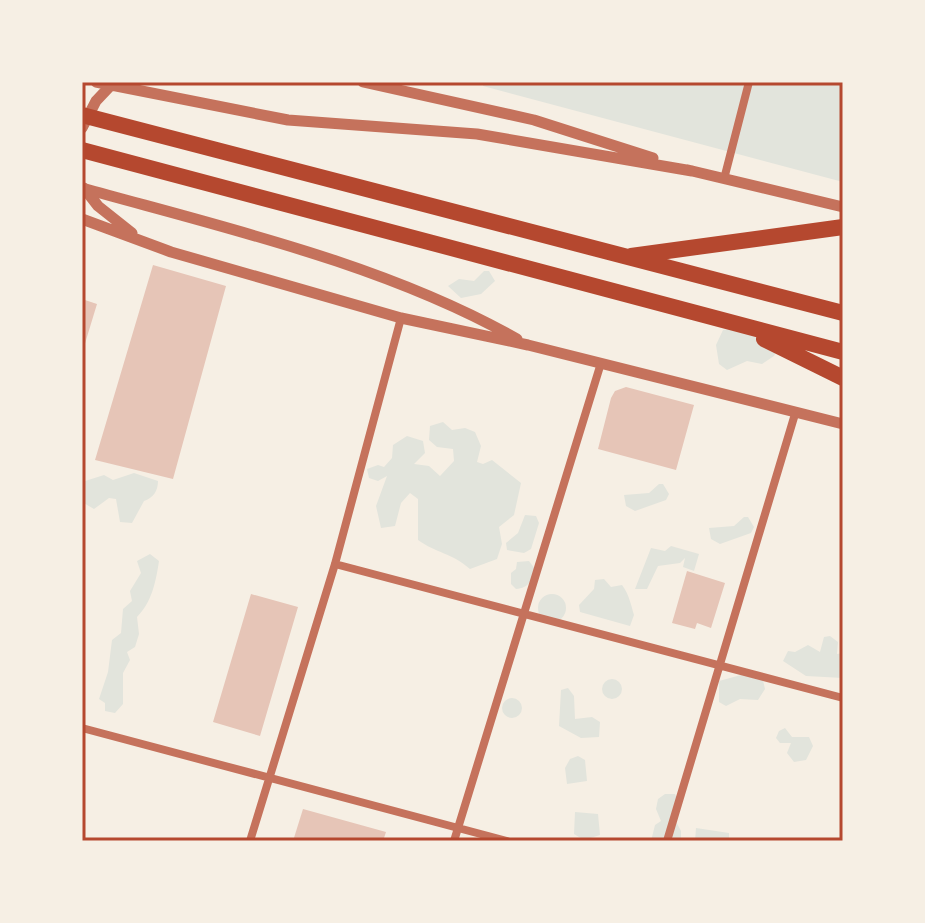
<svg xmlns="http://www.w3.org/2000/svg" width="925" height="923" font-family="Barlow,sans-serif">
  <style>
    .green { fill: #e2e4dc }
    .building { fill: #e6c5b7 }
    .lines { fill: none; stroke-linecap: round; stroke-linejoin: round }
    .minor { stroke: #c5725c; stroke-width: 8 }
    .tertiary { stroke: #c5725c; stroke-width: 11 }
    .trunk { stroke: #b5482f; stroke-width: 16 }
    .neatline { fill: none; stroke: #b5482f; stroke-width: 3 }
  </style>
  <rect width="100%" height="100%" fill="#f6efe4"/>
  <path class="green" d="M484 82H843V182L483 86Z
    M484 271H489L495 281 481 294 461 298 448 286 459 279 474 281Z
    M737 328 780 344 774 356 762 364 747 361 727 370 719 364 716 345 723 330Z
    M443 422 452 430 465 428 475 432 481 446 477 462 483 464 492 460 521 483 514 515 499 527 502 544 497 559 470 569C452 553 436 553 418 540V499L410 493 401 503 395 526 381 528 376 506 387 476 378 481 369 478 367 469 378 465 384 467 392 458 393 445 407 436 423 441 425 453 414 464 429 466 440 476 454 461 453 449 437 447 429 440 430 426Z
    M134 473 158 481C158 491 153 498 144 501L132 523 120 522 116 499 109 498 94 509 82 502V482L104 475 113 480Z
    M659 484H663L669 494 666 500 635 511 626 506 624 495 649 493Z
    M525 515 536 516 539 523 531 549 524 553 507 550 506 543 518 533Z
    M744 517H748L754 527 751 533 720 544 711 539 709 528 734 526Z
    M671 546 699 554 694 571 683 567 685 558 680 563 658 566 647 589H635L651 548 665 551Z
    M150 554 159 561C156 581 152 602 137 617L139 634 135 647 127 652 130 660 123 673V704L115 713 105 711V703L99 699 108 672 112 640 121 633 123 609 132 601 130 591 141 573 137 561Z
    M529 561 535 569C532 580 529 588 516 589L511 584V573L516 569 517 562Z
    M604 579 611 587 622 585C629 594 631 605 634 615L630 626 580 612 579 605 594 589 595 580Z
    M538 608a14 14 0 1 1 28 0a14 14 0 1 1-28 0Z
    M830 636 838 642 837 654 843 653V678L806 676 783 661 788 651 795 652 808 645 820 652 824 637Z
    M741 675 762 676 765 689 758 700 740 699 726 706 719 702V681Z
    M602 689a10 10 0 1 1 20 0a10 10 0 1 1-20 0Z
    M568 688 574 696 575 719 592 717 600 722 599 737 581 738 559 726 561 690Z
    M502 708a10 10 0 1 1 20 0a10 10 0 1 1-20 0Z
    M785 728 792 737H809L813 746 806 760 794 762 787 753 791 743H780L776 738 779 731Z
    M578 756 585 760 587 781 567 784 565 768 570 759Z
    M665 794H675L679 803 673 816 681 831V841H651L655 825 661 821 656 809 658 799Z
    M575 812 598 814 600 835 584 840 574 834Z
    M696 828 729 833V841H695Z"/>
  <path class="building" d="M153 265 226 286 173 479 95 460Z
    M82 299 97 304 83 350 82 349Z
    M626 387 694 405 676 470 598 449 611 398 615 391Z
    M687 571 725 583 711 628 697 623 695 629 672 623Z
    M251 594 298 607 260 736 213 722Z
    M303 809 386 832 383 841H293Z"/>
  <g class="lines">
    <path class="minor" d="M724 179 749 82
      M335 564 843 698
      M82 728 507 841
      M250 841 335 564 401 318
      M454 841 601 363
      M667 841 795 414"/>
    <path class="tertiary" d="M96 82 288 120 477 134 692 171
      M363 82 534 120 653 158
      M82 128 96 101 114 82
      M688 170 843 207
      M82 188C226 228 387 265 517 339
      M84 188 98 206 132 233
      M82 219 171 252 401 318 528 345 843 424"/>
    <path class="trunk" d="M82 115 843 313
      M82 150 843 352
      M631 256 843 227
      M764 339 843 378"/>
  </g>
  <rect width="925" height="923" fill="none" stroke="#f6efe4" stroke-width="168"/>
  <rect x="84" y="84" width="757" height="755" class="neatline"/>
</svg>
